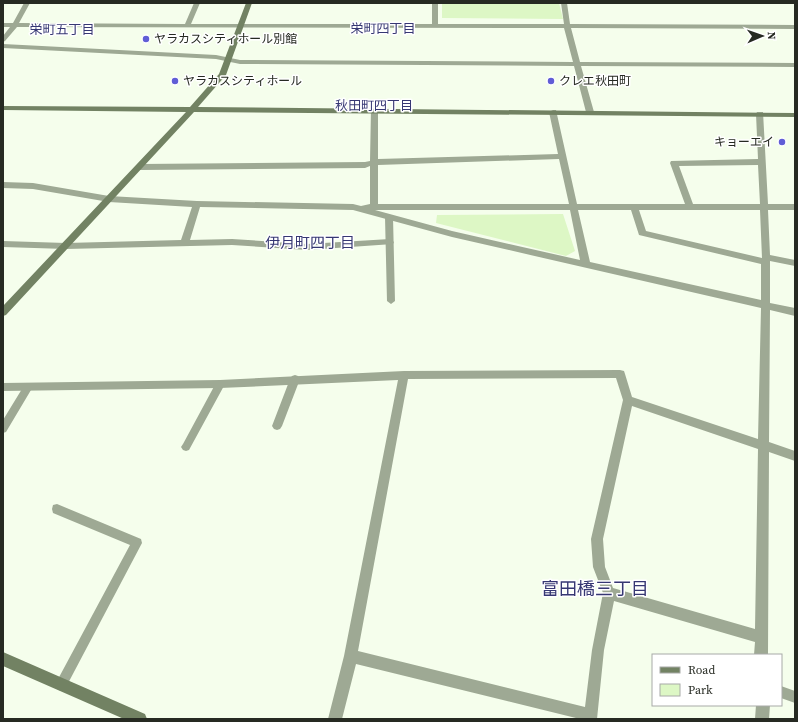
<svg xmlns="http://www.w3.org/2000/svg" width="798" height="722" font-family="'Source Serif 4','Noto Sans JP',serif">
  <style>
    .green { fill: #ddf7c5 }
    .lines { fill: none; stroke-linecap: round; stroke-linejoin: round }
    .lane { fill: #9ea994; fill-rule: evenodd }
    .street { fill: #9ea994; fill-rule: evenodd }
    .secondary { fill: #728263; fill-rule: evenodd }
    .poi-dot { fill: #605dd6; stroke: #fff; stroke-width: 1.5 }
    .labels { text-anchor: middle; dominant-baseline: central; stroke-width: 3; stroke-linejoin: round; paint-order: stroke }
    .far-poi-label { font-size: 12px; fill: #262a22; stroke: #fff; text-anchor: start }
    .far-neighbourhood-label { font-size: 13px; fill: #363773; stroke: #fff }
    .neighbourhood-label { font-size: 15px; fill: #363773; stroke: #fff }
    .near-neighbourhood-label { font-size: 18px; fill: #363773; stroke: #fff }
  </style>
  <rect width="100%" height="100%" fill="#f5feec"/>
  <path class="green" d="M442 3H559L563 19 442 18Z
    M563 214 575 251 566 256 436 223 437 215Z"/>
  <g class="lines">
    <path class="lane" d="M389 214 393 217 395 301 391 304 387 301 385 217Z
      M295 375 298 376 300 379 282 426 280 429 277 430 274 429 272 426 290 379 292 376Z
      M220 380 223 381 225 384 189 450 186 451 183 450 181 447 183 444 217 381Z
      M28 383 31 384 33 387 31 390 6 432 3 433V420L25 384Z
      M57 504 141 539 142 543 65 689 61 691 57 689 55 685 57 681 130 545 53 513 52 509 53 505Z
      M781 686 795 691V703L781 698Z"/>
    <path class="street" d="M24 3H30L19 23 185 24 194 3H200L191 24H432V3H438V24H564L561 3H567L570 24 795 25V29L571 28 580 62 795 63V67L581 66 594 112 590 114 586 112 574 66 240 64 216 59 3 48V44L216 55 240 60 573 62 564 28 17 27 5 41 3 42V36L10 27H3V23H13Z
      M371 109H374L378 111V159L558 154 549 112 553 110H556L577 204H685L670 163 671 161 758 159 756 114 757 112H763L768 204H795V210H768L770 255 795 260V266L770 261V303L795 308V316L770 310 769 442 795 451V461L769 452 768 655H754L755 642 614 601 604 650 597 719H580L356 664 342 719H328L344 656 398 380 220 388 3 391V383L220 380 404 371 620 370 624 371 625 374 632 397 758 439 761 308 452 237 353 210 200 207 190 240 232 239 307 244 390 239 394 242 393 244 307 250 232 245 66 249 3 247V241L66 243 181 240 192 207 109 202 33 189 3 188V182L33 183 109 196 197 201 353 204 361 206 370 204V166L365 168 140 170 136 167 140 164 365 162 370 161ZM559 159 569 204H378V165ZM758 165 760 204H693L679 166ZM375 210H570L580 260 452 231ZM578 210H631L639 235 761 264V300L590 262ZM639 210H760L762 258 646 231ZM616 378 623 400 591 539 593 567 603 593 592 650 585 707 358 651 408 379ZM632 406 758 449 755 629 613 588 605 567 603 539Z
      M756 705H770L769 719H755Z"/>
    <path class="secondary" d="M246 3H252L226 75 198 107 795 113V117L194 112 6 315 3 316V306L186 112 3 110V106L190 107 219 74Z
      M3 652 145 714 147 719H124L3 666Z"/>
  </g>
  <g class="poi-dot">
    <circle cx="146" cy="39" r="4"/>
    <circle cx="175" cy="81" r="4"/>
    <circle cx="551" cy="81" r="4"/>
    <circle cx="782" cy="142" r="4"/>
  </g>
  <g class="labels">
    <g class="far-poi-label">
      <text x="154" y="39">ヤラカスシティホール別館</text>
      <text x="183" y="81">ヤラカスシティホール</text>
      <text x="559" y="81">クレエ秋田町</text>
      <text x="774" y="142" text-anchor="end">キョーエイ</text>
    </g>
    <g class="far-neighbourhood-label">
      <text x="383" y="28">栄町四丁目</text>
      <text x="62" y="29">栄町五丁目</text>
      <text x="374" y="105">秋田町四丁目</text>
    </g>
    <g class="neighbourhood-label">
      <text x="310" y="242">伊月町四丁目</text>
    </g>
    <g class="near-neighbourhood-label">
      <text x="595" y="588">富田橋三丁目</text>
    </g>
  </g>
  <rect width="798" height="722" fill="none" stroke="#262a22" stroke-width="8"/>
  <rect x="652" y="654" width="130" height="52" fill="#ffffff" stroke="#a8aaa7"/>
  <rect x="660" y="667" width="20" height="6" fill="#728263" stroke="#a8aaa7"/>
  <text x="688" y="674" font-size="12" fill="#262a22">Road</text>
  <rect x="660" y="684" width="20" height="12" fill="#ddf7c5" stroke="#a8aaa7"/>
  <text x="688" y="694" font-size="12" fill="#262a22">Park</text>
  <g transform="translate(762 36) rotate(88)" stroke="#ffffff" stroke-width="3" paint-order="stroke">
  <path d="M0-3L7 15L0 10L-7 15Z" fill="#262a22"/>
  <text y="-6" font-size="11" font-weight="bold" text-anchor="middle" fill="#262a22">N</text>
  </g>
</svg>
